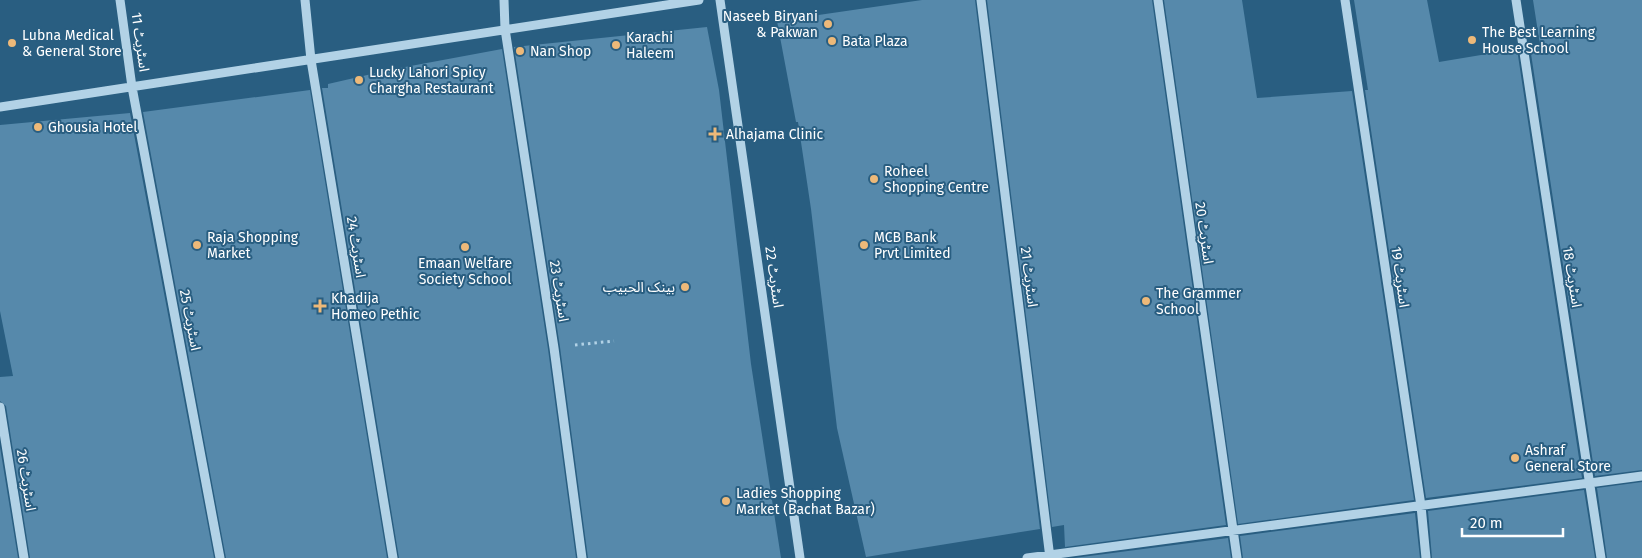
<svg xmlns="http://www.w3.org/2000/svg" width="1642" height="558" font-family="'Fira Sans','Noto Sans Arabic',sans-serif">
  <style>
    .building { fill: #5689ab }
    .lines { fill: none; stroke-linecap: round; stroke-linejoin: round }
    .path { stroke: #b2d2e6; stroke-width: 3; stroke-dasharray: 2.5 4; stroke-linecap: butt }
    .minor { stroke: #b2d2e6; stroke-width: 9 }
    .poi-dot { fill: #edb979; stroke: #295e81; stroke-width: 2 }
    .labels { text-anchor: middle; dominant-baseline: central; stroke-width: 4; stroke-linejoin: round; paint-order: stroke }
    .poi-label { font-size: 14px; fill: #fff; stroke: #295e81; text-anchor: start }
    .street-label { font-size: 14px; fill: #fff; stroke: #295e81 }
  </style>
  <rect width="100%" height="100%" fill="#295e81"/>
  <path class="building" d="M922 0H975L1040 529 866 557 837 428 811 209 798 122H796L777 21Z
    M987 0H1152L1226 525 1065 547 1064 525 1052 527Z
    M1164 0H1242L1257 98 1352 91 1414 500 1238 524Z
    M1354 0H1427L1439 62 1517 49 1582 478 1426 498 1365 90H1368Z
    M1533 0H1642V470L1595 476 1530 47 1540 45Z
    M707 27 719 90 751 364 781 558H588L560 347 514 47Z
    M502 49 548 349 576 558H399L322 88H328V84L389 70Z
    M310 90 387 558H226L143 112Z
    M130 113 214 558H30L6 406 0 401V377L13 376 0 311V125Z
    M0 447 18 558H0Z
    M1642 482V558H1607L1597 488Z
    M1584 490 1595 558H1432L1428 511Z
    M1415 513 1420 558H1243L1240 536Z
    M1228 538 1231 558H1074Z"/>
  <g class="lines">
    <path class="path" d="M575 345 614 341"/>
    <path class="minor" d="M120 0 132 87 220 558
      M305 0 311 60 393 558
      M504 0 505 29 554 348 582 558
      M720 0 800 558
      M981 0 1050 558
      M1158 0 1237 558
      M1345 0 1421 506 1426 558
      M1516 0 1601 558
      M0 107 699 0
      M0 407 24 558
      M1027 558 1642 476"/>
  </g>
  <g class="poi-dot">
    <circle cx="828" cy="24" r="5"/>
    <circle cx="1472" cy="40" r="5"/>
    <circle cx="832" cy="41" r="5"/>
    <circle cx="12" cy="43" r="5"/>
    <circle cx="616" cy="45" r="5"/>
    <circle cx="520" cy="51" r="5"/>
    <circle cx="359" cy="80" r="5"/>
    <circle cx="38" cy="127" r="5"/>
    <path d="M712.5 126.5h5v5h5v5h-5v5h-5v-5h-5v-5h5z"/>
    <circle cx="874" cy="179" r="5"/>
    <circle cx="197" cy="245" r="5"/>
    <circle cx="864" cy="245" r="5"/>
    <circle cx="465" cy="247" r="5"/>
    <circle cx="685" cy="287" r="5"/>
    <circle cx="1146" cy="301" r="5"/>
    <path d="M317.5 298.5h5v5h5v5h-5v5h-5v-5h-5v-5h5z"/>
    <circle cx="1515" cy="458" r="5"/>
    <circle cx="726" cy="501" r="5"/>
  </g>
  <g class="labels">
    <g class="poi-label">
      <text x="818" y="16" text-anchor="end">Naseeb Biryani<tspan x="818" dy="16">&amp; Pakwan</tspan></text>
      <text x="1482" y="32">The Best Learning<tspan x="1482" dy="16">House School</tspan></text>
      <text x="22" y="35">Lubna Medical<tspan x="22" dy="16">&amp; General Store</tspan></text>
      <text x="626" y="37">Karachi<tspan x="626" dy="16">Haleem</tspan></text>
      <text x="842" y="41">Bata Plaza</text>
      <text x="530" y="51">Nan Shop</text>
      <text x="369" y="72">Lucky Lahori Spicy<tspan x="369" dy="16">Chargha Restaurant</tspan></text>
      <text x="48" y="127">Ghousia Hotel</text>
      <text x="726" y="134">Alhajama Clinic</text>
      <text x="884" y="171">Roheel<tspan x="884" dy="16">Shopping Centre</tspan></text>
      <text x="207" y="237">Raja Shopping<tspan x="207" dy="16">Market</tspan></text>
      <text x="874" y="237">MCB Bank<tspan x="874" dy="16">Prvt Limited</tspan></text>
      <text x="465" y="263" text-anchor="middle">Emaan Welfare<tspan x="465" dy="16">Society School</tspan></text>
      <text x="675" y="287" text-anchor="end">بينک الحبيب</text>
      <text x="1156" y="293">The Grammer<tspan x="1156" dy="16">School</tspan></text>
      <text x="331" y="298">Khadija<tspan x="331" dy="16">Homeo Pethic</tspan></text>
      <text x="1525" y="450">Ashraf<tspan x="1525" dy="16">General Store</tspan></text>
      <text x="736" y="493">Ladies Shopping<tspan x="736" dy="16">Market (Bachat Bazar)</tspan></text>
    </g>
    <g class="street-label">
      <text transform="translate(140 42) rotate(82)">اسٹریٹ 11</text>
      <text transform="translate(1204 233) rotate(82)">اسٹریٹ 20</text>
      <text transform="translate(356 247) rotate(81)">اسٹریٹ 24</text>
      <text transform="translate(774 277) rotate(82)">اسٹریٹ 22</text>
      <text transform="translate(1029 277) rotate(83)">اسٹریٹ 21</text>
      <text transform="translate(1400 277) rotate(82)">اسٹریٹ 19</text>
      <text transform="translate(1572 277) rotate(81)">اسٹریٹ 18</text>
      <text transform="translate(559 291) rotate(81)">اسٹریٹ 23</text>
      <text transform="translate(190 320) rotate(79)">اسٹریٹ 25</text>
      <text transform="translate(26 480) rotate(81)">اسٹریٹ 26</text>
    </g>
  </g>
  <path d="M1462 528v8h101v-8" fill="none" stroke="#ffffff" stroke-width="2.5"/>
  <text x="1470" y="528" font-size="15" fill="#ffffff" stroke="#295e81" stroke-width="4" paint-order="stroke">20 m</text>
</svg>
